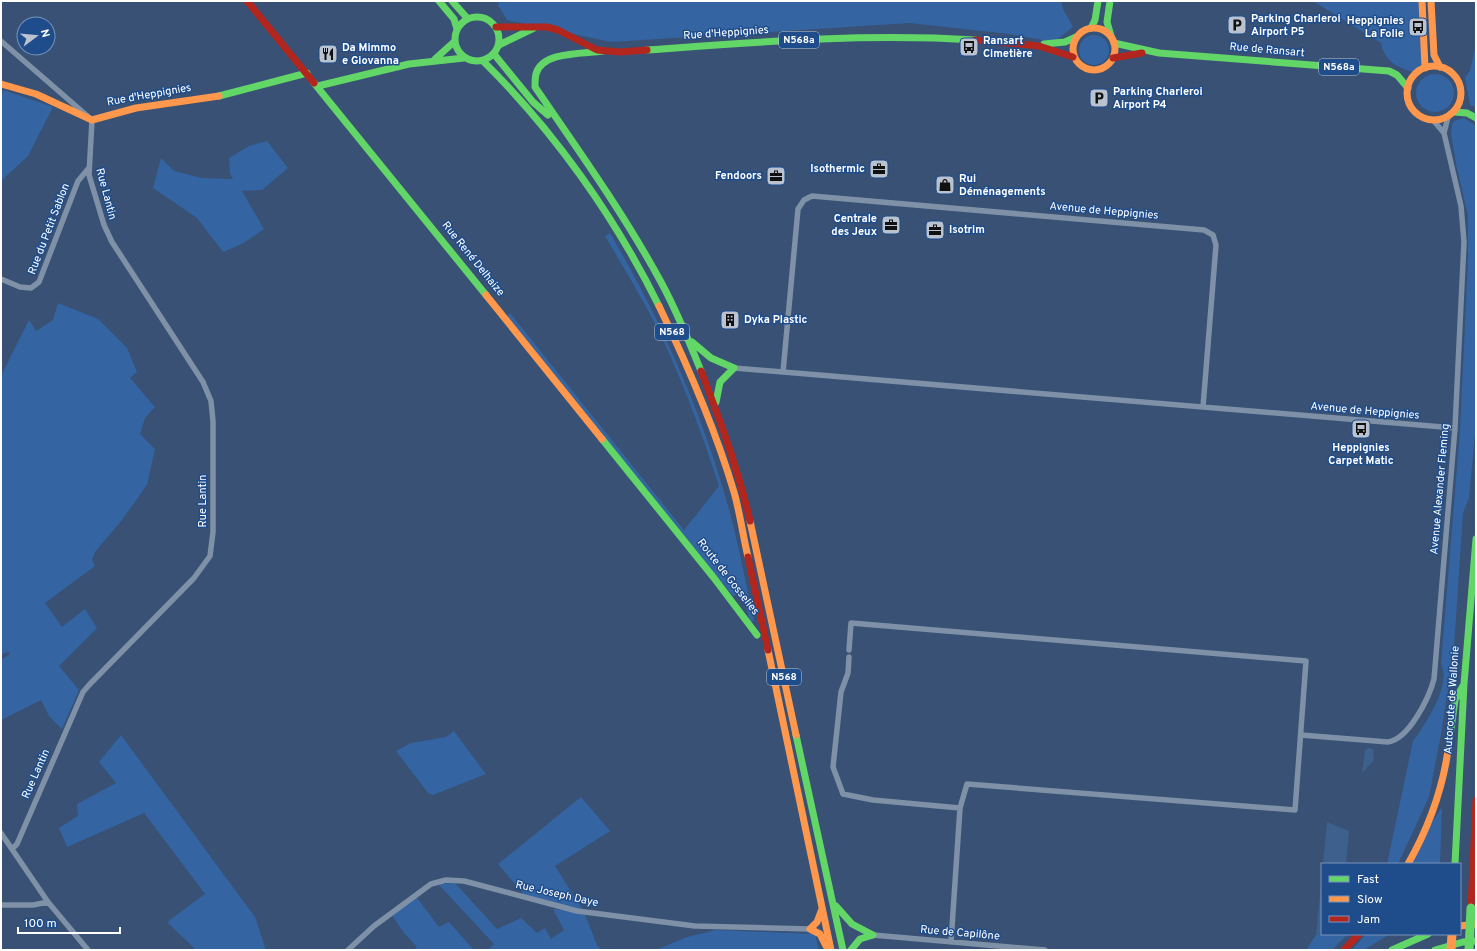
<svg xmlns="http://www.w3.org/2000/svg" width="1477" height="951" font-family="Overpass,sans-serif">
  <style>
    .green { fill: #3464a2 }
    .water { fill: #3e608c }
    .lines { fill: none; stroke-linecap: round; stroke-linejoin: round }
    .street { stroke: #7f91a7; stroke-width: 5.5 }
    .fast { stroke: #63d668; stroke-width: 7 }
    .slow { stroke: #ff974d; stroke-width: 7 }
    .jam { stroke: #b3261e; stroke-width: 7 }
    .fast-bridge { stroke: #63d668; stroke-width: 9 }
    .slow-bridge { stroke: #ff974d; stroke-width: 9 }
    .labels { text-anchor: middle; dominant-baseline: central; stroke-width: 3; stroke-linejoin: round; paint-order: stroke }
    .shield { fill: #1f4d8c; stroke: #bccadc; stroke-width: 1 }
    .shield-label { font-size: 10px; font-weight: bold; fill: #fff }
    .poi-label { font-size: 11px; font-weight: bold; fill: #fff; stroke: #1f4d8c; text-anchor: start }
    .street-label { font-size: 11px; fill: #fff; stroke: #1f4d8c }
  </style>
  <rect width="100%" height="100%" fill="#385174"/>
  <path class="green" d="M499 1H1061L1063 9 1073 27 1054 42 1009 34 910 23 611 42 507 20 498 5Z
    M1313 1H1422L1426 55 1416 73C1399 68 1385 63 1381 43Z
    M1079 50a15 15 0 1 1 30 0a15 15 0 1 1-30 0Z
    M1476 45V107L1470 105 1465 78 1470 70Z
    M1416 93a19 19 0 1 1 38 0a19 19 0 1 1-38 0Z
    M3 90 53 107 28 156 1 181V102Z
    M1464 118 1476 126V424L1469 498 1463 513 1454 648 1442 729 1429 797 1398 864H1387L1413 741C1425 725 1452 684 1441 664L1460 430 1468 260V216L1456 164 1451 134 1452 125 1454 121Z
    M267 141 288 168 262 190 242 191 264 229 242 244 223 252 197 218 153 188 161 158 174 171 202 178 233 179 230 173 229 158 249 146Z
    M610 233C661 320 702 412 729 509 739 546 746 584 754 621L751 622 749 618 742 593 733 596 507 316 510 313 684 530 719 486C705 443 690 401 672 360 654 317 629 277 605 236Z
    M58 303 98 319 127 348 137 372 130 378 155 407 145 418 140 434 155 449 147 485 122 520 95 552 92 560 95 566 45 603 62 627 85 609 97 628 59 666 79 690 62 729 49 716 41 700 1 720V660L10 654 9 652 1 654V376L29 320 36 331 53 320Z
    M454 731 486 774 433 795 428 793 396 751 411 743 446 737Z
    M121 735 255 917 266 950H196L167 922 205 894 144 813 67 847 59 828 78 816 77 804 116 783 99 762Z
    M581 797 610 831 555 866 584 912 597 945 601 950H488L494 944 438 884 455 883 497 929 521 918 537 933 545 928 551 939 564 930 553 909 581 912 527 898 498 864Z
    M1442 807 1440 864H1412L1431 824Z
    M415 895 439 927 449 922 474 950H414L417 947 404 933 391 914Z
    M716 930 815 934 819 950H656L687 937Z
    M1322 931V934H1348L1332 950H1306L1316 935Z
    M1366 934H1390L1364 950H1352Z"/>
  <path class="water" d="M1368 748 1373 749 1374 760 1362 773 1365 751Z
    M1327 822 1349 831 1346 864H1323Z
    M1322 876V931L1316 935Z"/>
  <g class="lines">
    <path class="street" d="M1 41 92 120 89 175 104 225 112 242 203 382 211 401 213 421V532L210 556 194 578 89 685 83 692 17 844 12 849
      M1433 120 1444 133
      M1 279 20 287 31 288 39 282 78 181 88 169
      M734 368 1455 428
      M783 372 798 209 804 200 812 196 1204 230 1213 235 1216 245 1203 407
      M849 657 848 673 841 692 833 767 843 794 873 800 960 808 967 784 1295 810 1306 661 851 623 849 650
      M1301 735 1388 742C1409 739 1429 698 1434 679L1455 428 1464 242 1461 206 1444 133 1448 117
      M1 833 48 902 88 950
      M1 905H33L48 902
      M873 935 1045 950
      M951 942 960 808
      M348 950 374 926 431 884 446 880 464 881 577 911 695 926 810 929"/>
    <path class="fast" d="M439 1 454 19 457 29
      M452 1 468 19
      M1110 1 1107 22 1111 36
      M455 39a22 22 0 1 1 44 0a22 22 0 1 1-44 0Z
      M1091 28 1095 20 1098 1
      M1114 43 1159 53 1389 71 1397 75 1408 88
      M1044 44 1065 42 1076 37
      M499 45 534 28
      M647 50C757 42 865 33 975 40
      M603 51C584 54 542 51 536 74 535 78 535 83 535 87 579 151 624 214 661 282 676 310 689 341 701 371
      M494 54 533 102 548 115
      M435 59 455 41
      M483 61C554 131 615 217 659 306
      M314 83 486 295
      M318 86 409 64 464 58
      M219 96 307 73
      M1454 112 1467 113 1476 118
      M692 342 711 358 734 368 720 382 716 402
      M602 439 714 578 757 635
      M796 735 843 950
      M1449 743 1455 700 1463 686
      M1455 864 1464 684 1476 539
      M836 906 852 924 873 935
      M851 950 860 939 873 935
      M1392 950 1428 934
      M1435 950 1463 942 1476 941"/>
    <path class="slow" d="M1422 1 1425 68
      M1431 1 1434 55 1440 67
      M1073 49a21 21 0 1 1 42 0a21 21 0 1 1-42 0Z
      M1407 93a27 27 0 1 1 54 0a27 27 0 1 1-54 0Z
      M1 84 36 94 92 120 136 108 219 96
      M486 295 602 439
      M659 306C688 366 715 428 734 492 740 513 743 536 748 557
      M750 521 796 735
      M768 650 831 950
      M1408 864C1429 827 1444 785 1449 743
      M822 909 817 922 810 929 820 934 826 946
      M1460 926 1476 924"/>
    <path class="jam" d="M247 1 314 83
      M496 27H547L558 30 597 50 620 52 647 50
      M975 40 1039 46 1073 57
      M1113 58 1142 53
      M701 371C720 420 738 469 750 521
      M748 557 768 650
      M1471 908 1476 800
      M1344 950 1359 934"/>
    <path class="fast-bridge" d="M1469 950 1471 908"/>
    <path class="slow-bridge" d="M1451 950 1452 934"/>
  </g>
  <defs>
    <symbol id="parking-square" viewBox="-11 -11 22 22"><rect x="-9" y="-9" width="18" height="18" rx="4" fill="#b9c2ce" stroke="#1f4d8c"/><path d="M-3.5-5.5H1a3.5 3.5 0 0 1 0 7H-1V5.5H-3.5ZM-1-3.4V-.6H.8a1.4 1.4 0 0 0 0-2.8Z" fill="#111"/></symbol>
    <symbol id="bus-square" viewBox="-11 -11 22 22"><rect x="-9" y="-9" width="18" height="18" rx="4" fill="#b9c2ce" stroke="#1f4d8c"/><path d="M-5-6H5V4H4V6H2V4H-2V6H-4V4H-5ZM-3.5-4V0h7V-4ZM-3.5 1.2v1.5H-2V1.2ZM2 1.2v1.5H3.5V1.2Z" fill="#111"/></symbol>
    <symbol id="restaurant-square" viewBox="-11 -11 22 22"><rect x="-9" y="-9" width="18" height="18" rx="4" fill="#b9c2ce" stroke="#1f4d8c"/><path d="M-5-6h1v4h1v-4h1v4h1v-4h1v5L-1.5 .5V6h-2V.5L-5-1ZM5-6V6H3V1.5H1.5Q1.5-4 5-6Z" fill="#111"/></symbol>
    <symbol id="office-square" viewBox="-11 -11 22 22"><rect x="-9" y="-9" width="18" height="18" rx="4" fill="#b9c2ce" stroke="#1f4d8c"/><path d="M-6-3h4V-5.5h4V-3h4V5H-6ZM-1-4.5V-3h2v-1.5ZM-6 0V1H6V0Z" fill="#111"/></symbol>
    <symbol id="shop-square" viewBox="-11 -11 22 22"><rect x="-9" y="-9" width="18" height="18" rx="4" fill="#b9c2ce" stroke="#1f4d8c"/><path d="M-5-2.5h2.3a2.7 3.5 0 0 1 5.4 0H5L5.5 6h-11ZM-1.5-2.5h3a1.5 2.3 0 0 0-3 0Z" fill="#111"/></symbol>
    <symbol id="building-square" viewBox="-11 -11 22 22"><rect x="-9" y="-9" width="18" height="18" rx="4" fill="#b9c2ce" stroke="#1f4d8c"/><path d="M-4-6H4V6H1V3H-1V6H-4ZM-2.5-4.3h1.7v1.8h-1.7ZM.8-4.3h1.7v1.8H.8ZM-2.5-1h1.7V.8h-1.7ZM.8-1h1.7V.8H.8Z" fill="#111"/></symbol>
  </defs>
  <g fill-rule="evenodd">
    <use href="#parking-square" x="1226" y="14" width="22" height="22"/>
    <use href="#bus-square" x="1407" y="16" width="22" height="22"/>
    <use href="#bus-square" x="958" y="36" width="22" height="22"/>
    <use href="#restaurant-square" x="317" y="43" width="22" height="22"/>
    <use href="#parking-square" x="1088" y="87" width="22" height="22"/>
    <use href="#office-square" x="868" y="158" width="22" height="22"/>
    <use href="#office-square" x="765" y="165" width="22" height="22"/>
    <use href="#shop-square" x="934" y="174" width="22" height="22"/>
    <use href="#office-square" x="880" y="214" width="22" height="22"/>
    <use href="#office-square" x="924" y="219" width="22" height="22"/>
    <use href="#building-square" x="719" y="309" width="22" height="22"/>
    <use href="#bus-square" x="1350" y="418" width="22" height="22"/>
  </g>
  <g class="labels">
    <g class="shield">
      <rect x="779" y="32" width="40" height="16" rx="3"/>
      <rect x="1319" y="59" width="40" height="16" rx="3"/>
      <rect x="655" y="324" width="34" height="16" rx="3"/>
      <rect x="767" y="669" width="34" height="16" rx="3"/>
    </g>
    <g class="shield-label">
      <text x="799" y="40">N568a</text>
      <text x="1339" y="67">N568a</text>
      <text x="672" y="332">N568</text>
      <text x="784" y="677">N568</text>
    </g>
    <g class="poi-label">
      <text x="1251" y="19">Parking Charleroi<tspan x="1251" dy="13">Airport P5</tspan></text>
      <text x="1404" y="21" text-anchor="end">Heppignies<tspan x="1404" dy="13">La Folie</tspan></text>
      <text x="983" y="41">Ransart<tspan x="983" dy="13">Cimetière</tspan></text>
      <text x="342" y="48">Da Mimmo<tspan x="342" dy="13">e Giovanna</tspan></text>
      <text x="1113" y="92">Parking Charleroi<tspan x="1113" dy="13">Airport P4</tspan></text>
      <text x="865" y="169" text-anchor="end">Isothermic</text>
      <text x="762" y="176" text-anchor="end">Fendoors</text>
      <text x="959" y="179">Rui<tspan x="959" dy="13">Déménagements</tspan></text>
      <text x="877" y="219" text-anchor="end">Centrale<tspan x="877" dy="13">des Jeux</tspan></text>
      <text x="949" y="230">Isotrim</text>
      <text x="744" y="320">Dyka Plastic</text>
      <text x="1361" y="448" text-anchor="middle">Heppignies<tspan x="1361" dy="13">Carpet Matic</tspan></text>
    </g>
    <g class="street-label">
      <text transform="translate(726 33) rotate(-4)">Rue d'Heppignies</text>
      <text transform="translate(1267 50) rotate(5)">Rue de Ransart</text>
      <text transform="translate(149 95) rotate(-10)">Rue d'Heppignies</text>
      <text transform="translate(106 194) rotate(75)">Rue Lantin</text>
      <text transform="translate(1104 211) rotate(5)">Avenue de Heppignies</text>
      <text transform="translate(49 229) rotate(-69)">Rue du Petit Sablon</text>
      <text transform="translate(473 259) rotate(51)">Rue René Delhaize</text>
      <text transform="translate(1365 411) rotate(5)">Avenue de Heppignies</text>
      <text transform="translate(1440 489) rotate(-85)">Avenue Alexander Fleming</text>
      <text transform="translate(203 501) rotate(-90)">Rue Lantin</text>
      <text transform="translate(728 577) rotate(52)">Route de Gosselies</text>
      <text transform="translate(1452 700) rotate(-86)">Autoroute de Wallonie</text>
      <text transform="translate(36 774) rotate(-66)">Rue Lantin</text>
      <text transform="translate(557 894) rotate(13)">Rue Joseph Daye</text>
      <text transform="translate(960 933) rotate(5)">Rue de Capilône</text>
    </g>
  </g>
  <rect width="1477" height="951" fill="none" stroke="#ffffff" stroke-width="4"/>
  <rect x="1321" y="863" width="140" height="72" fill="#1f4d8c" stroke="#7994ba"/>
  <rect x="1329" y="876" width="20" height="6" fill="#63d668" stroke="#7994ba"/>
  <text x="1357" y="883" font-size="12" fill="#ffffff">Fast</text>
  <rect x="1329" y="896" width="20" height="6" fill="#ff974d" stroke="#7994ba"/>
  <text x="1357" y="903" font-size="12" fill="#ffffff">Slow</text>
  <rect x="1329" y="916" width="20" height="6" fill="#b3261e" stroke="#7994ba"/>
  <text x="1357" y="923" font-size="12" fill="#ffffff">Jam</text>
  <g transform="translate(36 36) rotate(74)"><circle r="19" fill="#1f4d8c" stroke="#7994ba"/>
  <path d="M0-3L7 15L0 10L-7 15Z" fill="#b9c2ce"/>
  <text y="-6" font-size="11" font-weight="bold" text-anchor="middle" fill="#ffffff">N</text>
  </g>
  <path d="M18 927v6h102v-6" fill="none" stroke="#ffffff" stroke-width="2"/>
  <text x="24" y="927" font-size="12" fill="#ffffff" stroke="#1f4d8c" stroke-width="3" paint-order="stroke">100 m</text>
</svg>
